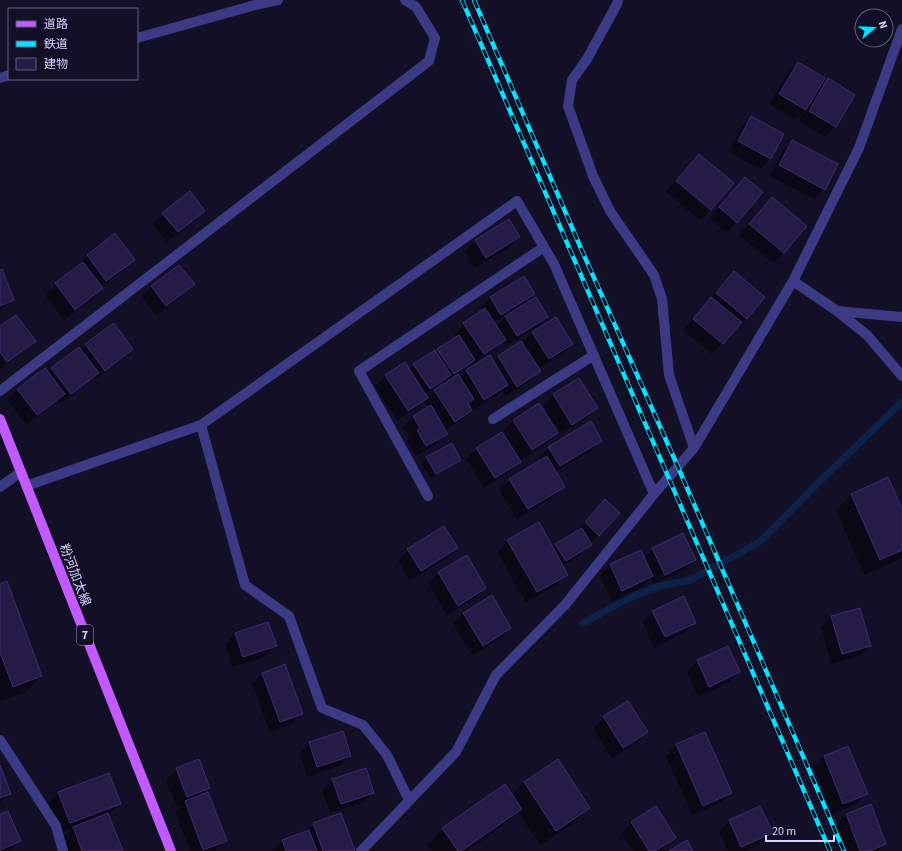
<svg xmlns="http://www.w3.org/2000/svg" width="902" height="851" font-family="'Source Sans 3','Noto Sans JP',sans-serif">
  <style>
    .shadow { fill: #0007; fill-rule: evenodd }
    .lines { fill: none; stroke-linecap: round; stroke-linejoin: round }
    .stream { stroke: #0c2248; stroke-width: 7 }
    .building { fill: #241b47; stroke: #3b2d73 }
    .minor { stroke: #3d3a85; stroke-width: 10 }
    .primary { stroke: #c25bff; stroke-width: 10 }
    .rail-casing { stroke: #00e5ff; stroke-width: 4.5 }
    .rail { stroke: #130f26; stroke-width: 3; stroke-dasharray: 9; stroke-linecap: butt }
    .labels { text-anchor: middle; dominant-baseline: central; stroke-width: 4; stroke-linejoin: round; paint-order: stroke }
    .shield { fill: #130f26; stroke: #9e99be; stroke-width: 1 }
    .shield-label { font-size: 12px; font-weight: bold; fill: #d9d4ff }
    .street-label { font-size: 13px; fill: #d9d4ff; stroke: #130f26 }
  </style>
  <rect width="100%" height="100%" fill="#130f26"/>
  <path class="shadow" d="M798 63 818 90 828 80 835 127 825 137 799 121 805 110 795 120 769 104 788 73Z
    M751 118 771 158 760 169 728 152 741 128Z
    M792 141 824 189 814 199 770 176 782 152Z
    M699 155 711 210 700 220 666 192Z
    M745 178 762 192 726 233 709 218Z
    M772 198 784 253 773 263 739 235Z
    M204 211 194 221 167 242 152 224 163 214Z
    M509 221 519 237 508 248 475 268 465 252 475 241Z
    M114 235 133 260 123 270 101 287 102 288 92 299 64 320 45 295 56 284 78 267 77 266 87 256Z
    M0 271 13 300 0 311Z
    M734 273 764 297 746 318 712 354 683 330 701 309Z
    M524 278 534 294 524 305 547 317 537 327 506 346 503 341 494 350 473 364 472 362 457 374 460 378 466 371 489 357 493 362 498 356 522 343 533 332 572 344 562 354 538 369 539 371 529 382 506 396 502 390 497 395 474 410 469 403 467 404 471 410 460 421 445 430 447 434 436 444 416 456 407 441 410 438 403 427 414 416 429 408 424 400 416 408 397 420 375 386 385 376 404 364 408 370 414 365 434 351 435 353 456 338 454 334 464 324 482 312 480 309 491 298ZM505 316V317L496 326 493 323ZM442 382 444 385 435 390 427 399 425 395Z
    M193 284 183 295 156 316 142 297 152 287Z
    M0 328 34 341 24 351 0 369Z
    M86 345 132 349 122 359 95 380 93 378 60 404 57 400 26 425 7 400 18 390 45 369 48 373 52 369 80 350Z
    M578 379 597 408 586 418 561 434 543 406 553 395Z
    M514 420 557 433 546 444 521 460 503 431Z
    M501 433 520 462 509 472 484 488 466 459 476 449Z
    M601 440 591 451 555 472 564 486 553 497 517 519 499 490 510 480 541 461 539 458 549 448Z
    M427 458 460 459 455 464 430 478 422 463Z
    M888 478 902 511V558L864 575 836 510 851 495Z
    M595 511 598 535 580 555 562 566 567 574 557 585 526 602 497 552 508 541 552 548 575 533Z
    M457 548 447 558 410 581 398 561 408 550Z
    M653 549 695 560 684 570 654 584 651 577 642 587 612 601 600 576 610 565 640 551 644 558ZM683 565V567L661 578 660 576Z
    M466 556 485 588 475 598 447 615 428 583 438 573Z
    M0 585 41 676 26 692 0 701Z
    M653 611 695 623 684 633 654 647 643 622Z
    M463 613 510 628 500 639 472 655 453 624Z
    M832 616 870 646 859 656 831 664 821 627Z
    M268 623 275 646 265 657 232 667 225 644 235 634Z
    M727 647 739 672 728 683 698 697 687 672 697 661Z
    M284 666 302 713 292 724 270 732 252 684 262 674Z
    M604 717 646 732 636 743 612 758 593 728Z
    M704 733 730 793 720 803 692 815 666 756 676 745Z
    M310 743 350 756 340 766 307 777 300 753Z
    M848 747 866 794 856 804 832 814 814 767 824 757Z
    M0 768 9 794 0 804Z
    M177 769 209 788 202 795 225 841 215 851H190L175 812 182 805 177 807 166 780Z
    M333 780 373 792 363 803 330 813 322 790Z
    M524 782 589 808 574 823 540 845 518 812 505 824 467 851H432L427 845 442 829 505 786 511 795Z
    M59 793 120 804 108 815 122 851H68L63 838 73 828 60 833 48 803Z
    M759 807 771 832 761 843 743 851H728L719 832 729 821Z
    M0 815 20 841 10 851H0Z
    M846 815 885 844 878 851H846L836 825Z
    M632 823 674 838 660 851H633L621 833Z
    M314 824 353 851H272L282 841 305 833Z"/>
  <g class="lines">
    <path class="stream" d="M583 623 624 601 655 587 691 580 761 541 819 482 902 402"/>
  </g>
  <path class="building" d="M798 62 825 78 806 110 779 94Z
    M828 78 855 95 836 127 809 111Z
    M751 116 784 134 771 159 738 141Z
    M792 140 838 164 825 190 779 165Z
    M699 154 734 183 711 210 676 181Z
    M745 177 763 192 737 223 719 207Z
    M190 191 205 211 178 232 162 213Z
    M772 197 807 226 784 253 749 224Z
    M509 219 520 237 486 258 475 240Z
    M115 233 135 260 106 281 87 255Z
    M83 262 103 288 75 310 55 283Z
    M179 265 195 284 166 306 151 286Z
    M2 269 14 300 0 306V270Z
    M734 271 765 297 747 319 716 293Z
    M524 276 535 294 501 315 490 297Z
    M536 297 548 317 517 336 505 316Z
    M711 297 742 322 723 344 693 319Z
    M485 308 506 340 484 354 463 323Z
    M16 315 36 341 7 362 0 352V326Z
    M556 317 573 344 549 359 532 332Z
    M114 323 133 349 105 371 85 344Z
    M459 335 475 360 454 374 437 349Z
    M521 341 541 371 517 387 498 356Z
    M79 347 99 373 71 394 51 368Z
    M435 350 451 375 430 389 413 364Z
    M490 355 508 385 484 400 466 370Z
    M405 362 428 398 408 411 385 375Z
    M45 368 65 394 37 415 17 389Z
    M458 374 474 399 468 403 472 410 455 422 434 390Z
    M579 378 598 408 572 425 553 394Z
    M539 403 558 433 532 450 513 420Z
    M431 405 448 434 426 446 417 430 420 428 413 416Z
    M591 421 602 441 560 466 548 447Z
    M502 432 521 462 495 478 476 448Z
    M452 443 461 460 436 474 426 457Z
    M547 456 565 487 528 509 509 479Z
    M888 477 902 509V550L880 560 851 494Z
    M605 499 620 513 599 536 585 522Z
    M539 522 568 575 537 592 507 540Z
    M444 526 458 548 421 571 407 549Z
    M582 528 592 545 566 561 555 544Z
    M683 533 696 560 665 575 652 548Z
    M641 550 653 576 622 591 610 564Z
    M467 555 486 588 458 606 438 572Z
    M7 581 42 676 13 687 0 652V584Z
    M492 595 511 628 483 646 463 613Z
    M684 596 696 623 665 637 652 611Z
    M860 608 871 646 842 654 831 616Z
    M268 622 277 646 243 657 235 633Z
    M728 646 740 672 709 687 697 660Z
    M285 664 303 714 280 722 262 673Z
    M628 701 648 732 623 748 603 716Z
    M343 731 351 756 317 767 309 742Z
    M705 732 732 793 703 806 676 744Z
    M848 746 868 794 843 804 824 756Z
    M199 759 210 788 187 797 176 768Z
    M558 759 590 808 556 831 524 782Z
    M0 765 11 794 0 798Z
    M366 768 374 793 341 804 332 779Z
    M109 773 121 804 70 823 58 792Z
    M505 784 522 809 461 851H458L442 828Z
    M208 792 227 841 203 850 185 801Z
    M871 804 886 844 870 851H860L846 814Z
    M656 806 676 838 655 851H649L631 822Z
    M760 806 773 833 741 847 729 820Z
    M8 811 21 841 0 850V814Z
    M108 813 123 851H82L73 827Z
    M341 813 355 851H323L313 823Z
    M309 830 317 851H286L282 840Z
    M687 840 693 851H669Z"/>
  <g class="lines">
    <path class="minor" d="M618 0 617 4 587 59 572 80 568 106 593 176 610 211 654 275 662 299 669 375 694 448
      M137 38 255 5 278 0
      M0 78 9 75
      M793 281 837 311 902 317
      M837 311 867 335 902 376
      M0 391 429 61 435 38 416 7 405 0
      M493 419 594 355
      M201 425 245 585 289 616 322 708 363 725 387 755 409 800
      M26 486 201 425 517 201 554 264 654 494
      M0 487 21 472
      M428 496 359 371 544 247
      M0 740 56 826 63 851
      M361 851 456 752 496 675 565 605 654 494 694 448 793 281 859 148 902 29"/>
    <path class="primary" d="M0 419 171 851"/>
    <defs>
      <path id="rail" d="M462 0 830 851
        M474 0 583 253 678 467 844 851"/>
    </defs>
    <use href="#rail" class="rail-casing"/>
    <use href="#rail" class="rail"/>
  </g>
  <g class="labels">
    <rect class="shield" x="77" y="625" width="16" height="20" rx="3"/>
    <g class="shield-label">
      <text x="85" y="635">7</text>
    </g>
    <g class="street-label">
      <text transform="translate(75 575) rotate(69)">粉河加太線</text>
    </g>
  </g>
  <rect x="8" y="8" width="130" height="72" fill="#130f26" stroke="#625e7d"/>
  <rect x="16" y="21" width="20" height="6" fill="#c25bff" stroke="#625e7d"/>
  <text x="44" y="28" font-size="12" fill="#d9d4ff">道路</text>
  <rect x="16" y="41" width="20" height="6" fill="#00e5ff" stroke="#625e7d"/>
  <text x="44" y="48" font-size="12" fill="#d9d4ff">鉄道</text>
  <rect x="16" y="58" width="20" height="12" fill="#241b47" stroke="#625e7d"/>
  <text x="44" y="68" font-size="12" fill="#d9d4ff">建物</text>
  <g transform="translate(874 28) rotate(71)"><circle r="19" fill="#130f26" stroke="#625e7d"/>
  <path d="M0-3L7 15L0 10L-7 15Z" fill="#00e5ff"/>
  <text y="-6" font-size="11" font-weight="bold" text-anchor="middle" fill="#d9d4ff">N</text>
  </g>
  <path d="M766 835v6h68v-6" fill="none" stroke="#d9d4ff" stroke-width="2"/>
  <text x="772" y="835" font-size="12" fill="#d9d4ff" stroke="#130f26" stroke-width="3" paint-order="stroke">20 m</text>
</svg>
